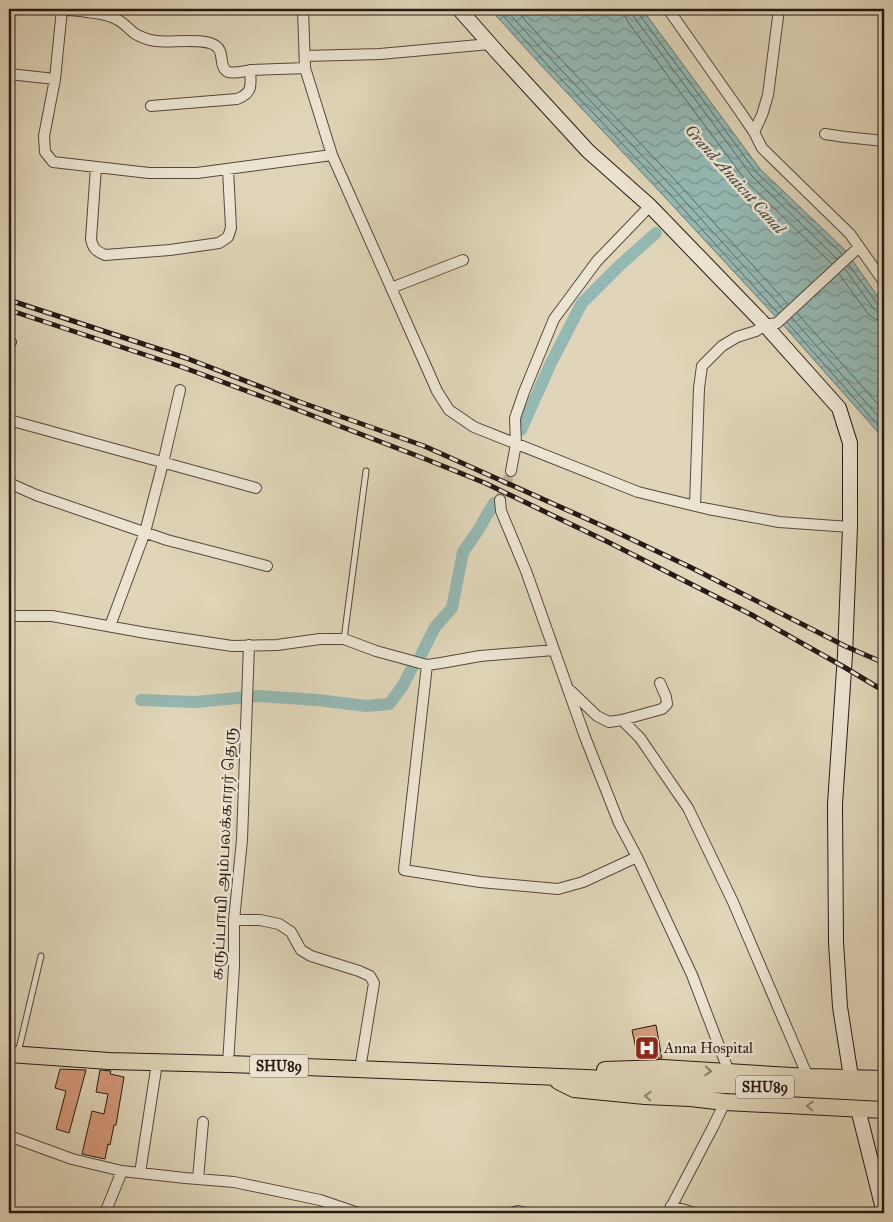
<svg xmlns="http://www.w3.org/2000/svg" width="893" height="1222" font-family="'IM FELL Great Primer','Noto Serif Tamil',serif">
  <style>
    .water { fill: url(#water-waves); stroke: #687873 }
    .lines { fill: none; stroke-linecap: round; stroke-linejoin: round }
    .shore { stroke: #5c6863; stroke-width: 1 }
    .canal { stroke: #94b8b2; stroke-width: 12 }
    .building { fill: #d49979; stroke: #251914 }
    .minor-tunnel { stroke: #bbaf97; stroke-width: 10; stroke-dasharray: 10 5; stroke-linecap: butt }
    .service-casing { stroke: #54483d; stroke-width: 7 }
    .minor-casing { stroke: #54483d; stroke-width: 12 }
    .secondary-casing { stroke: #251914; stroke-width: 16 }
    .primary-casing { stroke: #251914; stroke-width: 18 }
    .service { stroke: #ebe4d1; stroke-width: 5 }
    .minor { stroke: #ebe4d1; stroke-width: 10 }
    .secondary { stroke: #ebe4d1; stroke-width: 14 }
    .primary { stroke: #e0d5b8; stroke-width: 16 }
    .rail-casing { stroke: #251914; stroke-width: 5 }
    .rail { stroke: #ebe4d1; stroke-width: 3; stroke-dasharray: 9; stroke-linecap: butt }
    .oneway { stroke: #8c806e }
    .labels { text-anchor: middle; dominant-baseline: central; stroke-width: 5; stroke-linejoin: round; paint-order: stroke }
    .shield { fill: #ebe4d1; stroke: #60564d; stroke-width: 1 }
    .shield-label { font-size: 14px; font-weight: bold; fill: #251914 }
    .street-label { font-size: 15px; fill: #251914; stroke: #ebe4d1 }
    .poi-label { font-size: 15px; fill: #251914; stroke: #ebe4d1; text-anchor: start }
    .water-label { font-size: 16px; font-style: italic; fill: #464943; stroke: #ebe4d1 }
  </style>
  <defs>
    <pattern id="water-waves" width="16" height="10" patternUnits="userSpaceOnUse" patternTransform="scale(1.25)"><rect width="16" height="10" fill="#94b8b2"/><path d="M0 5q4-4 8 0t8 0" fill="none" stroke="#799590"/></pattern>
  </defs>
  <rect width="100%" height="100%" fill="#e0d5b8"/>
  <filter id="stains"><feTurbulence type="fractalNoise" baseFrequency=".004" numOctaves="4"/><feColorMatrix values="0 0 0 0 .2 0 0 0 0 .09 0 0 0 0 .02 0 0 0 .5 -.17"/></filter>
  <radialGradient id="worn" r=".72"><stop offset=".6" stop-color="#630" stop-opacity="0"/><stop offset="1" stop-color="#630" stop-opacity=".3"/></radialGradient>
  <path class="water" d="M490 9H642L760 169 845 250 884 305V439L785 327 662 194 539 63Z"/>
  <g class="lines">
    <path class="shore" d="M497 9 542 59 666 190 778 313
      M505 9 547 55 671 186 783 309
      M515 9 552 50 676 181 788 304
      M624 9 625 16 628 22 746 181 832 264
      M632 9 634 17 752 176 837 259
      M638 9 639 14 756 172 842 254
      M849 265 878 305 881 307H884
      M845 269 874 309 879 313H884
      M839 274 869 315 875 319 884 321
      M797 313 884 411
      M792 318 884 423
      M787 322 884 432"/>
    <path class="canal" d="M521 430 551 363 582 303 620 265 656 233
      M420 657 435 627 452 608 463 552 477 532 494 503
      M141 700 195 702 258 696 318 700 366 706 389 704 402 687 412 668"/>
  </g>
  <path class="building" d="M656 1025 662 1058 638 1059 632 1030Z
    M60 1069 86 1070 69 1133 56 1129 66 1091 55 1088Z
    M100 1070 111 1071 110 1074 124 1077 116 1125H114L110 1145 108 1144 105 1159 82 1154 92 1111 104 1114 108 1094 96 1092Z"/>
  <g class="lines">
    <path class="minor-tunnel" d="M500 500 511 471"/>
    <defs>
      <path id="service" d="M344 639 366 471
        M18 1053 41 956"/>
      <path id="minor" d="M59 9C74 11 104 12 116 19 123 22 128 28 134 33 140 37 149 40 156 41 171 43 205 37 216 46 225 52 218 67 228 72 235 74 244 71 251 70 269 69 287 69 305 68
        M62 9 55 79 44 136 45 152 53 162 149 173H197L332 155
        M303 9 305 68 332 155 437 391 449 410 474 427 638 492 708 509 779 522 850 527
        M668 9 739 110 754 132 762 148 850 234 884 282
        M305 56 380 54 490 44
        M9 74 55 79
        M151 106 237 99C253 93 251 85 250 70
        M754 132 762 115 768 95 779 9
        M825 134 845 137 884 141
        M96 167 91 239C93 249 96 251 105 255L170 250 219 243 228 237 231 228 228 169
        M391 288 463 260
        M9 341 11 342
        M9 420 256 488
        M511 471 516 444 515 418 524 392 554 319 597 261 650 206
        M9 483 36 495 167 540 267 566
        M500 500 501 511 526 571 585 737 619 823 637 857 692 975 729 1072
        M695 506 699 388 702 366 722 346 737 337 756 331 765 325 777 323 859 247
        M9 616H52L146 633 232 646 277 645 320 639H344L376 651 427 665 441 663 480 656 554 650
        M110 626 145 532 163 463 180 390
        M427 665 404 870 480 882 558 889 583 882 637 857
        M571 691 597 716 609 722 622 720 662 709 667 704 666 697 660 683
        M622 720 640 738 688 808 733 902 808 1077
        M234 920H260L279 924 291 932 301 950 311 956 359 971 370 976 374 983 360 1069
        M228 1064 234 967V920L242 840 249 645
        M9 1136 72 1159 122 1171 185 1178 234 1182 320 1200 358 1213
        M140 1173 157 1063
        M198 1179 203 1122
        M671 1206 695 1213
        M105 1213 122 1171
        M510 1213 518 1211 527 1213
        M668 1213 713 1127 725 1102"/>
      <path id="secondary" d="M459 9 498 53 588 151 650 206 765 325 839 408 850 443V527L845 655 835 804 836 942 840 1007 851 1077
        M858 1109 884 1213"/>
      <path id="primary" d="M9 1054 109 1061 228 1064 586 1078 884 1093
        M605 1070 663 1068 808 1077 884 1079
        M558 1081 574 1089 645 1096 690 1098 725 1102 884 1110"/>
    </defs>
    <use href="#service" class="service-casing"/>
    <use href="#minor" class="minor-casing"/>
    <use href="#secondary" class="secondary-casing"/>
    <use href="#primary" class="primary-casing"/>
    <use href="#service" class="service"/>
    <use href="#minor" class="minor"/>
    <use href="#secondary" class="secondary"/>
    <use href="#primary" class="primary"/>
    <defs>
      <path id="rail" d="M9 300 186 358 300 402 424 446 614 531 690 567 845 646 884 663
        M9 310 182 367 290 407 428 460 485 483 608 542 752 615 844 667 884 691"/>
    </defs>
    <use href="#rail" class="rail-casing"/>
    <use href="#rail" class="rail"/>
  </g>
  <defs><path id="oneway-chevron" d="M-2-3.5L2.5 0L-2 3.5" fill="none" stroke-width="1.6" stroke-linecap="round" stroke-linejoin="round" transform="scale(1.25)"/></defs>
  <g class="oneway">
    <use href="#oneway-chevron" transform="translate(708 1071) rotate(4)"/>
    <use href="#oneway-chevron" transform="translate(648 1096) rotate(-177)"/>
    <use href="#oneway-chevron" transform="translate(810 1106) rotate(-177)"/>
  </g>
  <defs>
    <symbol id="hospital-square" viewBox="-11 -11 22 22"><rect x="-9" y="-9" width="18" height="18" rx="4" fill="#8f2418" stroke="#ebe4d1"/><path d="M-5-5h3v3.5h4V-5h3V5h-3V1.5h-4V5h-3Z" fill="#fff"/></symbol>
  </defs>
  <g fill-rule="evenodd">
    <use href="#hospital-square" x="633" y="1034" width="28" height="28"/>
  </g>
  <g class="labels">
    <g class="shield">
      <rect x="250" y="1054.5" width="58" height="23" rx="4"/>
      <rect x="736" y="1075.5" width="58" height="23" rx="4"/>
    </g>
    <g class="shield-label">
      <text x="279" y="1066">SHU89</text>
      <text x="765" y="1087">SHU89</text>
    </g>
    <g class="street-label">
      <text transform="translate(224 854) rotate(-87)">கருப்பாயி அம்பலக்காரர் தெரு</text>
    </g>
    <g class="poi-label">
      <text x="664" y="1048">Anna Hospital</text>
    </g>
    <g class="water-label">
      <text transform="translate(735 179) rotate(48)">Grand Anaicut Canal</text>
    </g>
  </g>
  <rect width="893" height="1222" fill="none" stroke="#e0d5b8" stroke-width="30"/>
  <rect x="10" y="10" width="873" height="1202" fill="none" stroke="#251914" stroke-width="2.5"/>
  <rect x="15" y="15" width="863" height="1192" fill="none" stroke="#251914"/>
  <rect width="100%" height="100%" filter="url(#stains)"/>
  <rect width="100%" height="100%" fill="url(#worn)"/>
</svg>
